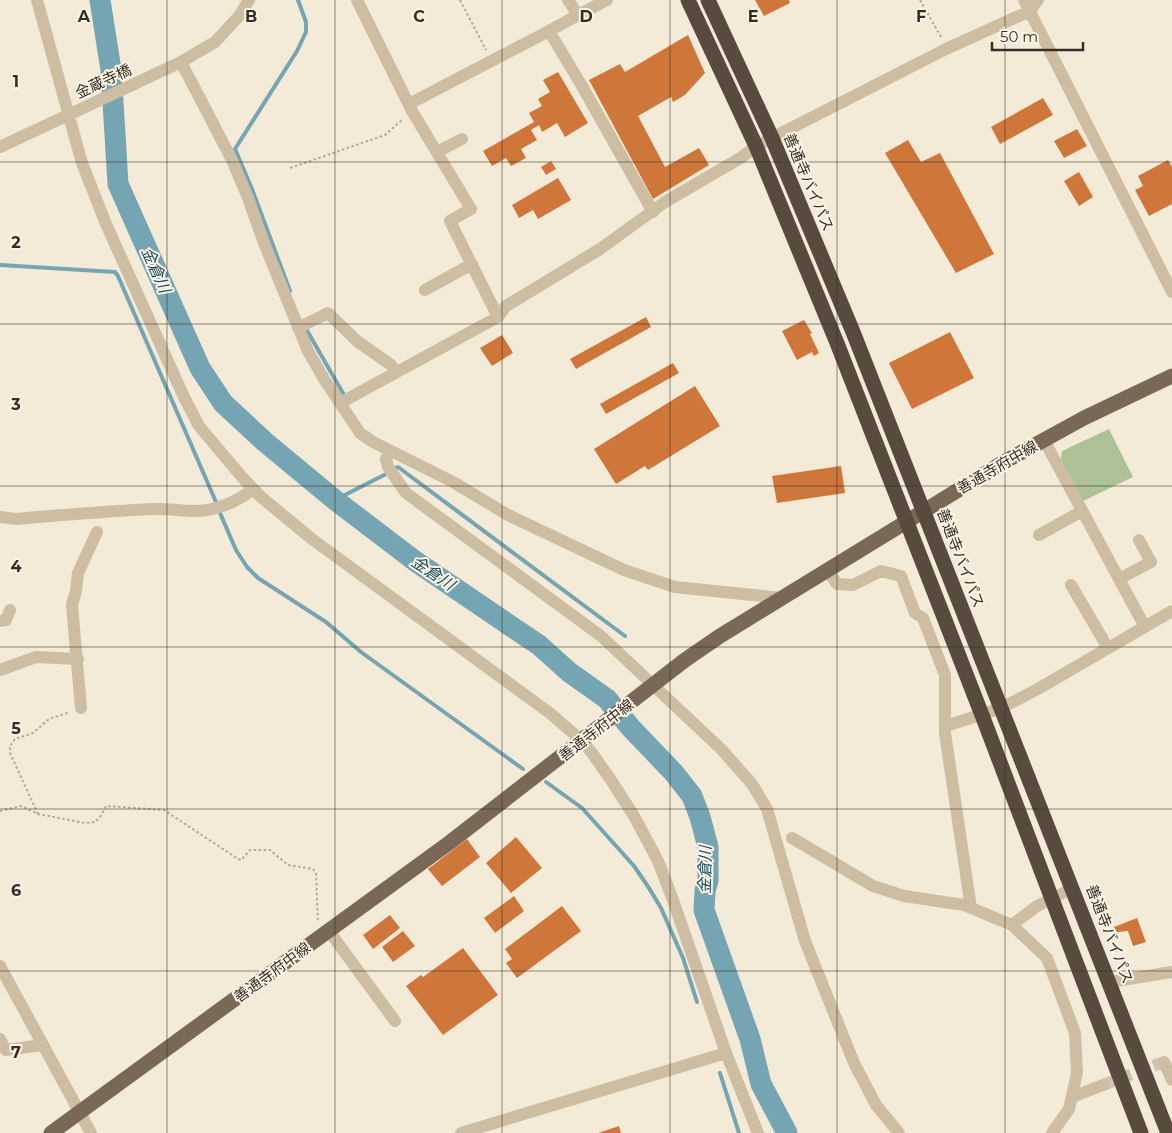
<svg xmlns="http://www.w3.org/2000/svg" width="1172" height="1133" font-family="Montserrat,'Noto Sans JP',sans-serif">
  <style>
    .green { fill: #adc397 }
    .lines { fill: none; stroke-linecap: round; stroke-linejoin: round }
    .stream { stroke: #75a5b2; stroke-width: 4 }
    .river { stroke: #75a5b2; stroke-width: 21 }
    .building { fill: #cf773a }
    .minor-tunnel { stroke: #cdc5b4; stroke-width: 12; stroke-dasharray: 12 6; stroke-linecap: butt }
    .path { stroke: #b8a78d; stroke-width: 2; stroke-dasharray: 2.5 2.5; stroke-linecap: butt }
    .minor { stroke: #ccbda3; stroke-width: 12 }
    .major { stroke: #7a6856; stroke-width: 15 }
    .highway { stroke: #584a3c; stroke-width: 15 }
    .grid { fill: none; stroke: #362e26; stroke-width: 1; stroke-opacity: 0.55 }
    .labels { text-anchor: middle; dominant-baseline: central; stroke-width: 4; stroke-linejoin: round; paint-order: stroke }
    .street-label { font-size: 15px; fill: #362e26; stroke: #fbf4e5 }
    .water-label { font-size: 16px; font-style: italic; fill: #184b5b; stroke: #fbf4e5 }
    .grid-label { font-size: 16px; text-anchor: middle; font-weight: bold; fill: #362e26; stroke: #fbf4e5; stroke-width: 4; stroke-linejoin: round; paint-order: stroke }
  </style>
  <rect width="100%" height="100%" fill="#f3ebd8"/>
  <path class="green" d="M1109 429 1133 477 1079 503 1060 465 1062 451Z"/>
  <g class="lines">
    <path class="stream" d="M0 265 115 272 118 276 216 502
      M290 291 252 189 235 149 297 51 306 32V22L298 0
      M305 327 344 395
      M394 469 398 467 625 636
      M335 500 388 473
      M220 513 236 550 247 567 258 578 326 622 361 652 523 769
      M546 782 582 808 634 866 649 888 661 908 683 958 697 1002
      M720 1073 739 1133"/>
    <path class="river" d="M100 0 111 70 118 184 200 368 223 403 265 442 335 500 415 561 524 635 539 645 569 672 607 699 631 728 674 773 692 796 700 817 708 847V881L705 891 704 910 750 1039 761 1084 787 1133"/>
  </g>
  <path class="building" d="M755 0H789L790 3 764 16Z
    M688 35 705 73 685 95 673 102 671 97 638 116 665 167 699 148 709 165 653 199 589 80 620 64 625 72Z
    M558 72 588 123 565 137 557 123 542 132 539 125 531 130 537 140 521 149 526 158 511 166 506 158 492 166 483 151 534 122 529 113 542 106 538 99 550 92 543 80Z
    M1043 98 1053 115 1000 144 991 127Z
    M1077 129 1087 146 1064 158 1054 141Z
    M908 140 921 162 940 153 994 254 956 273 885 153Z
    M1168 160 1172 167V204L1149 216 1135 190 1143 186 1138 176Z
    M551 161 556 169 546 175 541 167Z
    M1079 172 1093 197 1079 206 1064 181Z
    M558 178 571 200 538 219 533 210 519 218 512 205Z
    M646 317 651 327 576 369 570 359Z
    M804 320 812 333 810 334 819 353 814 356 812 352 797 360 782 331Z
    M950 332 974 378 912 409 889 363Z
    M502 335 513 353 492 366 480 348Z
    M673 363 679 373 606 414 600 404Z
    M695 386 720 426 648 470 645 466 616 484 594 449Z
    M841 466 845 493 777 503 772 476Z
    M516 837 542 868 511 893 486 863Z
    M467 839 480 857 442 886 428 869Z
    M514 896 524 911 495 933 484 918Z
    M562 906 581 931 517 978 506 963 512 959 505 949Z
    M390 915 400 928 373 949 363 935Z
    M1137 918 1146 942 1133 946 1128 931 1117 932 1114 927Z
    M403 931 415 946 393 962 382 947Z
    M463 948 498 995 443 1035 406 986 421 975 423 977Z
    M619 1126 621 1133H598Z"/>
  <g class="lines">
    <path class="minor-tunnel" d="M1103 1085 1164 1062"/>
    <path class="path" d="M460 0 486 50
      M920 0 941 37
      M290 168 385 135 403 119
      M0 811 21 806 38 814 85 823 95 822 100 817 106 806 164 810 238 859 241 860 250 850H270L288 865 313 869 316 873 318 922
      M38 814 10 753V746L15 739 33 733 49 719 70 712"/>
    <path class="minor" d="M37 0 82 163 106 224 184 397 199 426 242 477 261 497 312 539 551 714 582 741 592 753 611 780 634 816 658 861 673 900 726 1053 758 1133
      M357 0 412 111 471 209 450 221 498 317
      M568 0 578 15 549 31 582 86 653 212
      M1024 0 1172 292
      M578 15 607 0
      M181 62 232 160 248 198 264 243 308 351 324 379 360 433 373 442 453 482 508 515 624 570 675 587 782 598
      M409 104 549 31
      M0 147 181 62 215 42 239 16 249 0
      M437 152 462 139
      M425 290 472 264
      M298 328 328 313 357 341 391 365 396 373
      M340 403 498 317 506 306 600 249 665 202 742 157 756 146 946 49 1030 11 1038 0
      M1044 440 1145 627
      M389 451 386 459 388 467 406 493 601 636 721 749 752 784 767 809 805 941 854 1063 876 1105 899 1133
      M0 517 16 519C62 515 108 511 155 509 174 508 193 514 212 509 226 506 242 498 253 489
      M1039 535 1082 511
      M827 570 837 584 853 585 881 571 901 576 915 613 923 618 945 675V733L971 908
      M1119 579 1151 562 1139 540
      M1071 585 1108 648
      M0 621 6 620 10 610
      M0 670 36 657 78 659
      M81 708 72 605 76 591 78 573 97 532
      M946 726 1001 708 1036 690 1172 611
      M792 838 873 886 904 896 964 905 1012 925 1037 906 1073 888
      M1012 925 1047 958 1075 1033 1077 1073 1069 1109 1052 1133
      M329 931 395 1021
      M0 966 91 1133
      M1110 982 1172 972
      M0 1039 6 1050 42 1045
      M1164 1062 1172 1080
      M1072 1097 1103 1085
      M461 1133 726 1053"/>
    <path class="major" d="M51 1133 449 843 685 660 720 636 1004 462 1084 418 1172 376"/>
    <path class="highway" d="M688 0 756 146 837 343 982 715 1141 1133
      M708 0 772 138 853 332 1168 1133"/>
  </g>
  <path class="grid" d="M167 0V1133M335 0V1133M502 0V1133M670 0V1133M837 0V1133M1005 0V1133M0 162H1172M0 324H1172M0 486H1172M0 647H1172M0 809H1172M0 971H1172"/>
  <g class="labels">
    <g class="street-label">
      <text transform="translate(103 81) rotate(-25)">金蔵寺橋</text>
      <text transform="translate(809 182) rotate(67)">善通寺バイパス</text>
      <text transform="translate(997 467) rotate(-30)">善通寺府中線</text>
      <text transform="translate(961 558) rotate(69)">善通寺バイパス</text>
      <text transform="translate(596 730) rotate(-38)">善通寺府中線</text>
      <text transform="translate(1110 934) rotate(69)">善通寺バイパス</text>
      <text transform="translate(272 972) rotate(-36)">善通寺府中線</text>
    </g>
    <g class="water-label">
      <text transform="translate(156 270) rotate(66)">金倉川</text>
      <text transform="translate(433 573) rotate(34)">金倉川</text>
      <text transform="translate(705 870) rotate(-89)">金倉川</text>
    </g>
  </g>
  <g class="grid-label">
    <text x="84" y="22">A</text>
    <text x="251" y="22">B</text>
    <text x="419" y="22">C</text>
    <text x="586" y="22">D</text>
    <text x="753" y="22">E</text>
    <text x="921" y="22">F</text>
    <text x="16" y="87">1</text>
    <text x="16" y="248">2</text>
    <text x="16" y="410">3</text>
    <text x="16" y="572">4</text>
    <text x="16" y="734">5</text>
    <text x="16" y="896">6</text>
    <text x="16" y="1058">7</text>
  </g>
  <path d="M992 42v8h91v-8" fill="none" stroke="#362e26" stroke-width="2.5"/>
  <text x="1000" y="42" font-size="15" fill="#362e26" stroke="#fbf4e5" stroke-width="4" paint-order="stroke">50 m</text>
</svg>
